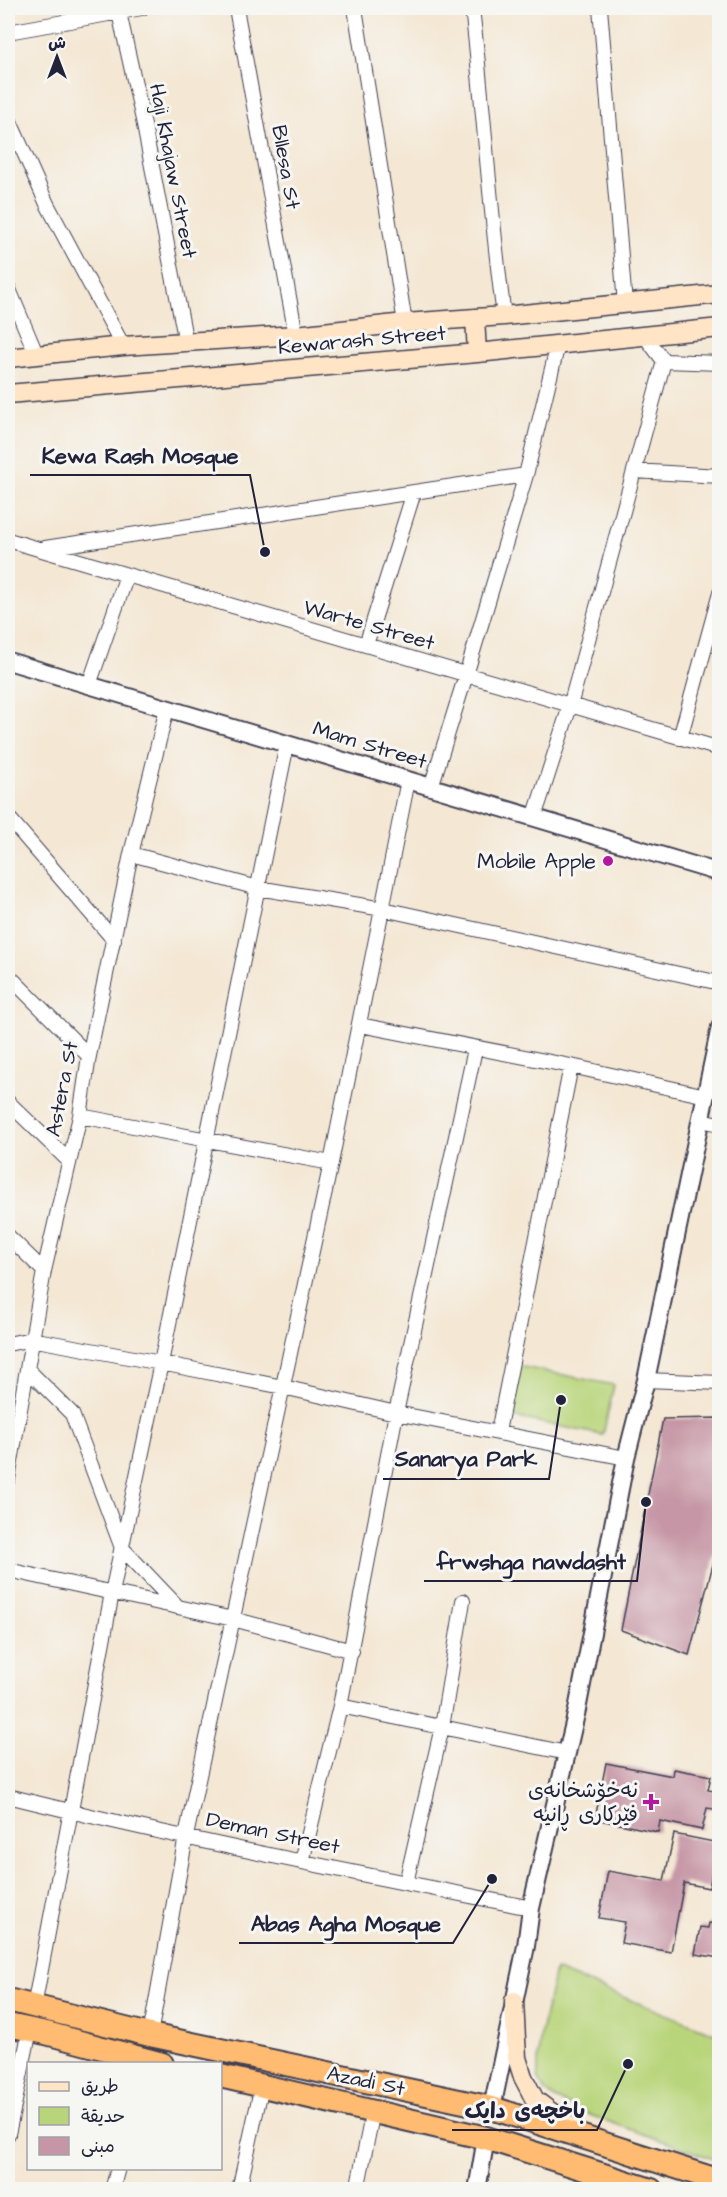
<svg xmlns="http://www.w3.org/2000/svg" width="727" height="2197" font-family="'Architects Daughter','Playpen Sans Arabic',sans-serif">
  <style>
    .green { fill: #b9d57b; stroke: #6e7c5b; stroke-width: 1.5 }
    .building { fill: #c696a6 }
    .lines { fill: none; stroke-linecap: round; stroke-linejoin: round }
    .minor-casing { stroke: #424052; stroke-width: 16 }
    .tertiary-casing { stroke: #424052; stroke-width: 20 }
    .secondary-casing { stroke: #424052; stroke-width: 21 }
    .trunk-casing { stroke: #424052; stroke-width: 26 }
    .minor { stroke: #fff; stroke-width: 14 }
    .tertiary { stroke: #fff; stroke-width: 16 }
    .secondary { stroke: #ffe4c6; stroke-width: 18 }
    .trunk { stroke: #ffbb71; stroke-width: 22 }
    .poi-dot { fill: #b5179e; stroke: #f6f6f2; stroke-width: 2 }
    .labels { text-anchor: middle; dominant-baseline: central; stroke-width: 6; stroke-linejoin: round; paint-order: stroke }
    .street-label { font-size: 21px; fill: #22223b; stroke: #f6f6f2 }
    .poi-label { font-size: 21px; fill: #22223b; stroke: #f6f6f2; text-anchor: end }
    .leader { fill: none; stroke: #22223b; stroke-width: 2 }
    .callout-dot { fill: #22223b; stroke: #f6f6f2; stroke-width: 2 }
    .callout-label { font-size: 22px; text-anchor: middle; font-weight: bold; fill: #22223b; stroke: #f6f6f2; stroke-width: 6; stroke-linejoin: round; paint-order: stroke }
  </style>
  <rect width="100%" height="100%" fill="#f6f6f2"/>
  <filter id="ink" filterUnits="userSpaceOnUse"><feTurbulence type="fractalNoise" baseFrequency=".0167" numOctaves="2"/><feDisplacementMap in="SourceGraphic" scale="12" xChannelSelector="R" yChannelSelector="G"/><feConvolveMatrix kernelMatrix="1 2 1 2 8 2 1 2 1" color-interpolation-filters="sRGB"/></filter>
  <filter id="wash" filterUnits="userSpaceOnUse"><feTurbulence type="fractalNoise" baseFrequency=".008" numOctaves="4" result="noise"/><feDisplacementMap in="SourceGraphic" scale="24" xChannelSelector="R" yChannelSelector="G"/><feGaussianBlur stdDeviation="1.35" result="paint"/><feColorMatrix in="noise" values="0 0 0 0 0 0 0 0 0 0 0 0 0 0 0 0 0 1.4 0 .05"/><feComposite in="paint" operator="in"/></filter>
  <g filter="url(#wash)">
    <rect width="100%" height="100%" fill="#f4e7d3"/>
    <path class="green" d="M518 1366 614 1385 603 1435 508 1416Z
      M555 1970 719 2035V2161L590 2115 555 2099 546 2092 538 2078V2057L541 2033Z"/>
    <g id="blocks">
      <path class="building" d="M720 1418V1538L689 1655 621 1630 663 1419Z
        M606 1763 673 1776 674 1769 711 1776 708 1790 720 1792V1810L707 1808 702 1830 660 1821 658 1832 595 1819Z
        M674 1834 719 1843 716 1859 720 1860V1867L713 1866 709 1888 684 1883 671 1952 621 1943 625 1922 599 1918 608 1871 664 1881Z
        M709 1923 720 1925V1958L695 1954 700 1927 708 1928Z"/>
    </g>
  </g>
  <g filter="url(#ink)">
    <use href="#blocks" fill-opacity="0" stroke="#424052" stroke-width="1.5"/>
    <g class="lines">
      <defs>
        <path id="minor" d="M118 8 143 120 186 343
          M236 8 296 335
          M355 8 405 323
          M472 8C484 110 490 214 504 316
          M600 8 625 304
          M8 32 142 8
          M8 117 47 204 123 346
          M8 287 37 356
          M644 335 664 361 720 363
          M634 471 720 476
          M8 540 720 749
          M45 548 526 475
          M366 645 414 492
          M89 685 127 575
          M680 738 720 593
          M431 787 466 675 526 475 558 344
          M8 817 114 940
          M534 818 570 706 664 361
          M131 854 258 888 383 909 720 983
          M8 975 89 1056
          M360 1025 571 1066 706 1096
          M8 1102 69 1161
          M80 1116 331 1163
          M700 1120 720 1124
          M8 1236 44 1271
          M8 1344 31 1339 161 1363 283 1387 396 1413 626 1458
          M27 1369 72 1414 122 1548 178 1607
          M646 1380 720 1383
          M498 1432 571 1066
          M8 1479 44 1271 80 1116 89 1056 131 854 167 708
          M8 1570 233 1619 352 1651
          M340 1706 567 1753
          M8 1796C180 1839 356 1873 531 1908
          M302 1862 340 1706 396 1413 475 1049
          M406 1883 442 1727 463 1601
          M34 2007 112 1593 161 1363 287 744
          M150 2035 186 1836 331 1163 408 780
          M8 2134 30 2030
          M112 2190 118 2168
          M239 2190 262 2085
          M357 2190 373 2111"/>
        <path id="tertiary" d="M8 661 720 873
          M492 2108 526 1946 531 1908 577 1710 626 1458 646 1380 720 1027
          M477 2190 486 2138"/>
        <path id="secondary" d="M475 318 477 353
          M8 358 123 346 296 335 405 323 504 316 720 294
          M8 394 477 353 720 328
          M514 2001 517 2058 523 2077 535 2100 576 2131"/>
        <path id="trunk" d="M8 2000 150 2035 492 2108 720 2181
          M8 2025 46 2033 162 2064
          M220 2076 486 2138 651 2190"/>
      </defs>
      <use href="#minor" class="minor-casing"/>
      <use href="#tertiary" class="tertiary-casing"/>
      <use href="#secondary" class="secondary-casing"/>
      <use href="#trunk" class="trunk-casing"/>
      <use href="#minor" class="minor"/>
      <use href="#tertiary" class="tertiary"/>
      <use href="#secondary" class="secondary"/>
      <use href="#trunk" class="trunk"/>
    </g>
  </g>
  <g class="poi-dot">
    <circle cx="608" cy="861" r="6"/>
    <path d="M648 1793h6v6h6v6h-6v6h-6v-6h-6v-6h6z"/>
  </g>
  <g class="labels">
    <g class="street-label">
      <text transform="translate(286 167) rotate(80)">Bllesa St</text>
      <text transform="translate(173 171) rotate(79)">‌Haji Khajaw Street</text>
      <text transform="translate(362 340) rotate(-5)">Kewarash Street</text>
      <text transform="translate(369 625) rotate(16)">Warte Street</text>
      <text transform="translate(370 745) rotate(17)">Mam Street</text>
      <text transform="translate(62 1089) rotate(-79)">Astera St</text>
      <text transform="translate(273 1833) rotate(12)">Deman Street</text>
      <text transform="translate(366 2081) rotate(12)">Azadi St</text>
    </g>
    <g class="poi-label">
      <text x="596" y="861">Mobile Apple</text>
      <text x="638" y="1790">نەخۆشخانەی<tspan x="638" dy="24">فێرکاری ڕانیە</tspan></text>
    </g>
  </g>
  <path class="leader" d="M265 552L250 475H30M561 1400L549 1479H383M646 1502L637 1581H424M492 1879L453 1943H239M628 2064L597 2130H452"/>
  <g class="callout-dot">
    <circle cx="265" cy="552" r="6"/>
    <circle cx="561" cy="1400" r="6"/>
    <circle cx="646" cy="1502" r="6"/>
    <circle cx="492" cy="1879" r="6"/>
    <circle cx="628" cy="2064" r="6"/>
  </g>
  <g class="callout-label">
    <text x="140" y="463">Kewa Rash Mosque</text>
    <text x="466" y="1466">Sanarya Park</text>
    <text x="531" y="1569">frwshga nawdasht</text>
    <text x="346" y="1931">Abas Agha Mosque</text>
    <text x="525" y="2118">باخچەی دایک</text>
  </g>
  <rect width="727" height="2197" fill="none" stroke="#f6f6f2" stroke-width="30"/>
  <rect x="27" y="2062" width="195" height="108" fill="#f6f6f2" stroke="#a1a1a9" stroke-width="1.5"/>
  <rect x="39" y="2082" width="30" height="9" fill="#ffe4c6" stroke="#a1a1a9" stroke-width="1.5"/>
  <text x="81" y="2092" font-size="18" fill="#22223b">طريق</text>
  <rect x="39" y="2107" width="30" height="18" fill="#b9d57b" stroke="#a1a1a9" stroke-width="1.5"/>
  <text x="81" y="2122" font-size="18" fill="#22223b">حديقة</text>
  <rect x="39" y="2137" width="30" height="18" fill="#c696a6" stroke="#a1a1a9" stroke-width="1.5"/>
  <text x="81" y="2152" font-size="18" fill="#22223b">مبنى</text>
  <g transform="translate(57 57)" stroke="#f6f6f2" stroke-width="4.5" paint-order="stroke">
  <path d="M0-4.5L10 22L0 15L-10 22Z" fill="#22223b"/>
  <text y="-9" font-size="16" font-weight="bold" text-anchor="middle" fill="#22223b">ش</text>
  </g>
</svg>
